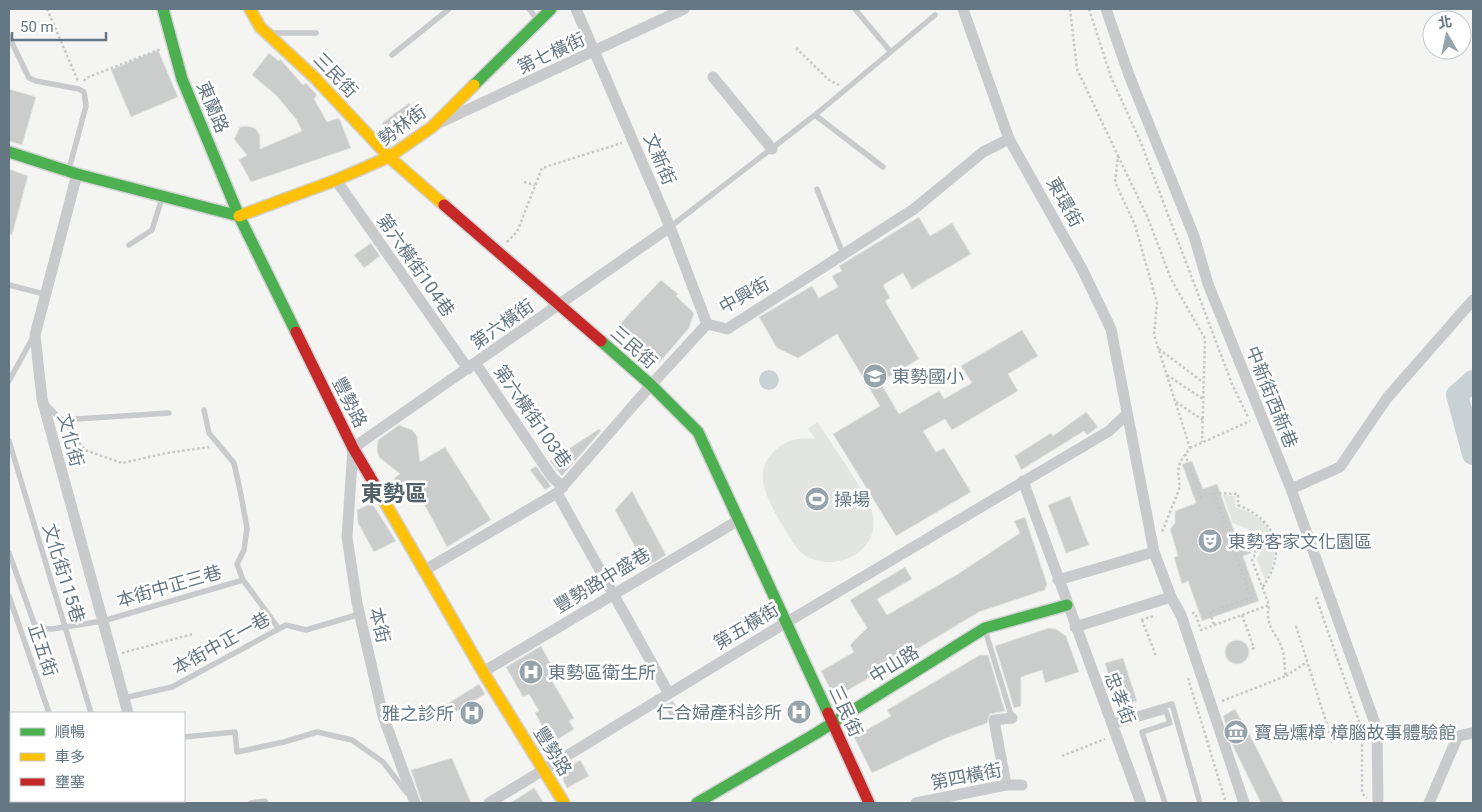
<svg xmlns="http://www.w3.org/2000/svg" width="1482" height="812" font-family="Roboto,'Noto Sans TC',sans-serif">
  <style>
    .green { fill: #e3e6e0 }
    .water { fill: #c8d2d4 }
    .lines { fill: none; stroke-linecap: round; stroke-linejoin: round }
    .river { stroke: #c8d2d4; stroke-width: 22 }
    .building { fill: #cbcdcd; stroke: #e4e4e2 }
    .fast-casing { stroke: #d1d2d3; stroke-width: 14 }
    .slow-casing { stroke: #d1d2d3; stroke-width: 14 }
    .jam-casing { stroke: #d1d2d3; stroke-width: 14 }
    .path { stroke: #c6c7c8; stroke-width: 2.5; stroke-dasharray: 2.5 2.5; stroke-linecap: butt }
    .lane { stroke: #c9cacb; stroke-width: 5.5 }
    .street { stroke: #c9cacb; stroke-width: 11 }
    .fast { stroke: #4caf50; stroke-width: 11 }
    .slow { stroke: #ffc107; stroke-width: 11 }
    .jam { stroke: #c62828; stroke-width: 11 }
    .labels { text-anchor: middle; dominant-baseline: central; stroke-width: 5; stroke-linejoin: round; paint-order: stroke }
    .street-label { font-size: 18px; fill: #657782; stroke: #fff }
    .poi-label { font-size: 18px; fill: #657782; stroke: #fff; text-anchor: start }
    .district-label { font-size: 22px; font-weight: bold; fill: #536068; stroke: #fff }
  </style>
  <rect width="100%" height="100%" fill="#f4f4f3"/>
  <path class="green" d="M818 422C830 443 870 496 873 517 880 558 820 578 796 547 789 538 784 527 778 518 765 494 751 468 779 447 790 439 802 437 815 439L808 428Z
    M1223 495 1235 496V507C1243 510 1252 513 1260 519 1278 534 1278 563 1265 580L1257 559 1260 553 1252 531 1233 523Z"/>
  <path class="water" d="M759 380a10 10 0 1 1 20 0a10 10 0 1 1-20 0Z"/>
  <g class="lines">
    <path class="river" d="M1473 381 1457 395 1473 454"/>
  </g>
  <path class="building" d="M158 50 178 97 131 117 111 70Z
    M269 53 279 61 280 59 303 85 306 83 314 92 317 95 314 99 327 122 338 118 340 120 351 148 251 182 239 160 247 155 234 139 240 127 247 126 255 128 260 135V149L302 131 296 119 276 95 252 75Z
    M9 89 36 97 22 145 9 141Z
    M409 103 420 117 393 139 382 123Z
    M9 169 28 176 12 235 9 234Z
    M919 217 930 236 952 223 971 254 912 289 903 273 883 285 890 298 885 301 919 359 880 382 899 414 939 391 944 399 972 383 961 366 1022 330 1038 356 1008 374 1018 391 952 430 945 419 923 431 936 452 944 448 971 492 896 536 833 434 880 406 837 334 798 358 777 348 759 317 812 286 819 298 838 287 832 276 842 271 839 266Z
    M371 243 380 256 364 268 354 255Z
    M661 280 678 294 676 296 694 313 689 328 659 363 618 326Z
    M1086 412 1098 427 1087 435 1084 431 1021 470 1015 456 1051 433 1053 436Z
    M399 425 412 430 417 436 420 462 445 447 491 520 447 547 413 483 401 490 394 478 400 474 379 457 377 450 378 440Z
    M599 429 601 431 562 476 550 461Z
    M1192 461 1203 489 1217 484 1237 539 1245 536 1251 553 1243 556 1259 601 1202 621 1188 581 1182 584 1174 557 1178 556 1170 529 1175 523V511L1196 503 1182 464Z
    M536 466 551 486 545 490 530 470Z
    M632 491 666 555 646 567 615 510Z
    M1070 496 1089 545 1066 553 1048 505Z
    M372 503 396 541 374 552 358 523 357 510Z
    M1025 517 1047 584 1045 590 979 612 835 698 821 671 854 652 850 645 867 628 850 600 905 567 912 579 877 599 887 615 958 574 1020 533 1014 521Z
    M1049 628 1056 629 1066 636 1079 672 1045 683 1042 670 1021 677V706L1014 708 995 646Z
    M1225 652a12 12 0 1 1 24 0a12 12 0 1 1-24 0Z
    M541 646 558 677 552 681 574 718 569 721 574 729 555 741 549 731 546 733 535 713 539 711 529 694 523 697 506 667Z
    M980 655H988L1005 711 990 714 987 723 946 738 872 773 854 737 891 716 887 710 897 704Z
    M1123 658 1137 701 1118 707 1105 663Z
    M479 684 485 694 447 717 444 706Z
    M673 701 682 717 673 722 664 705Z
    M1235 709 1254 743 1284 803H1261L1233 746 1223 716Z
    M452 758 471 803H422L411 770Z
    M580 760 589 776 567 788 563 780 564 771Z
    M534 788 544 803H510Z"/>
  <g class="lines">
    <defs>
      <path id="fast" d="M163 9 182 79 239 216 296 332
        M474 85 551 9
        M9 152 77 174 239 216
        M601 341 651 385 698 432 828 713
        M697 803 815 734 985 628 1067 605"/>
      <path id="slow" d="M250 9 260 27 314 77 389 157 444 205
        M239 216 336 180 389 157 432 127 474 85
        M376 487 483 672 564 803"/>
      <path id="jam" d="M444 205 601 341
        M296 332 353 448 376 487
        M828 713 869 803"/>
    </defs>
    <use href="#fast" class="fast-casing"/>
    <use href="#slow" class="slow-casing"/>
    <use href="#jam" class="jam-casing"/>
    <path class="path" d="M47 9 78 81
      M1070 9 1077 69 1118 156 1115 182 1135 225 1157 303 1154 335 1190 448 1180 462 1178 472 1180 487 1162 532
      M1089 9 1111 77 1141 143 1232 384 1248 417
      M796 48 829 80 839 85
      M84 81 86 78 161 49
      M1118 156 1147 216 1171 279 1205 339 1202 442
      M524 182 535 185
      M507 242 517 232 542 168 622 143
      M1159 349 1204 383
      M1167 375 1203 399
      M1176 402 1203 420
      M67 427 85 450 122 463 167 453 209 447
      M1190 448 1250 421
      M1185 454 1200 497 1214 493 1251 598 1210 612 1214 625
      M1214 493 1238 494V505C1277 521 1288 552 1262 588
      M1316 597 1362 730V793L1367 798
      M1192 613H1195L1201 630 1269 605 1252 560 1256 553 1252 542 1234 549
      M1242 615 1254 648 1250 650
      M1141 620 1154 616
      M1142 620 1156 656
      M1296 626 1333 744
      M122 653 193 634
      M1286 676 1307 662
      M1188 678 1226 803
      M1222 701 1286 676C1284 668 1285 660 1283 652 1278 632 1264 629 1269 605
      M1062 756 1105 739"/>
    <path class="lane" d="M529 9 537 19
      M855 9 890 51
      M271 33H316
      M9 37 29 78 36 81 79 89 84 92 86 106 69 169
      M392 55 449 9
      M815 115 883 167
      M817 189 843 254
      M670 227 815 115 935 15
      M129 245 152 230 162 198
      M9 285 44 294
      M9 381 33 337
      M46 404 61 420 169 413
      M204 410 209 433 234 463 241 495 247 528 244 550 237 564 243 580 279 629
      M9 441 91 713
      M9 553 34 623 40 628 52 629 103 621 243 580
      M9 596 49 713
      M985 630 1012 718
      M124 698 172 687 286 625 306 630 360 614
      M1111 722 1172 704 1200 803
      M1113 726 1166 711 1170 723 1142 732 1165 803
      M184 737 235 732 237 752 284 742 317 732 352 740 383 762 407 793
      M120 801 121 803
      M251 803 265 801 266 803"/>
    <path class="street" d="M576 9 670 227 707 324
      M963 9 1009 139 1082 269 1111 329 1154 552 1171 597 1181 615 1244 803
      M1106 9 1129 75 1194 236 1208 284 1291 489 1377 729 1378 803
      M713 77 772 149
      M441 122 684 9
      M77 174 35 335 42 399 128 713
      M336 180 468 369
      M476 364 552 477 563 487
      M1023 481 1141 803
      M1291 489 1340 467 1387 398 1473 300
      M557 493 669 694
      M425 570 557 493 651 385 707 324 727 329 914 209 983 152 1009 139
      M1058 580 1154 552
      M1075 627 1171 597
      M483 672 739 520
      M1006 785 994 720 1012 718
      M152 801 153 803
      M65 803 66 801
      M415 803 383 716 357 603 347 537 353 448 670 227
      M489 803 772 631 1109 431 1127 414
      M916 803 1006 785H1022
      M1429 803 1458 736 1473 733"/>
    <use href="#fast" class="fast"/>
    <use href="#slow" class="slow"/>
    <use href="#jam" class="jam"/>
  </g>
  <defs>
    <symbol id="school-disc" viewBox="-11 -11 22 22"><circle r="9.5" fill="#97a3aa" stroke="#fff"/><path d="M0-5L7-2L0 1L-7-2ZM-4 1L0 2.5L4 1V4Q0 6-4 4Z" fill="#fff"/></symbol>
    <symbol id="stadium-disc" viewBox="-11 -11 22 22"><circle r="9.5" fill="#97a3aa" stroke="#fff"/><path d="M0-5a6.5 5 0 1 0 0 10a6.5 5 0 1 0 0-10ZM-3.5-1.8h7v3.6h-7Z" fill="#fff"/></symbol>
    <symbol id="theatre-disc" viewBox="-11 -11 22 22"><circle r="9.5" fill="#97a3aa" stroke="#fff"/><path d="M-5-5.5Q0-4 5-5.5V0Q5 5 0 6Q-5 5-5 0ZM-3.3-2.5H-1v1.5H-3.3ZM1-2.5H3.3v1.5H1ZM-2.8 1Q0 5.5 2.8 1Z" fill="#fff"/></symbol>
    <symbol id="hospital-disc" viewBox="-11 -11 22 22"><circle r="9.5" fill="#97a3aa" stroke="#fff"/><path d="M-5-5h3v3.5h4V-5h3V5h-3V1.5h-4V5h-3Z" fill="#fff"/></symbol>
    <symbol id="museum-disc" viewBox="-11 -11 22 22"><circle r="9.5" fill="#97a3aa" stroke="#fff"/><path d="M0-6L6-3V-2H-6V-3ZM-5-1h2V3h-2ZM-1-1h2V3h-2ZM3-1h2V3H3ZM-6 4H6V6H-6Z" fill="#fff"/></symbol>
  </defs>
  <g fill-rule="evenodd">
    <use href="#school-disc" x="861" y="362" width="28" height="28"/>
    <use href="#stadium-disc" x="803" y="485" width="28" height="28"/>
    <use href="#theatre-disc" x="1196" y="527" width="28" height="28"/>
    <use href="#hospital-disc" x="517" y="658" width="28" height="28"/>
    <use href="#hospital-disc" x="785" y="698" width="28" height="28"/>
    <use href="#hospital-disc" x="458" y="699" width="28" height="28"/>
    <use href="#museum-disc" x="1222" y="718" width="28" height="28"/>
  </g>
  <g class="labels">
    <g class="street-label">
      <text transform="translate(551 53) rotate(-25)">第七橫街</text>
      <text transform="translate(336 75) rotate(46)">三民街</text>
      <text transform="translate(213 107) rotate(67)">東蘭路</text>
      <text transform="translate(402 125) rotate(-36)">勢林街</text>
      <text transform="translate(660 159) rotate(67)">文新街</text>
      <text transform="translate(1065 202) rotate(61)">東環街</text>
      <text transform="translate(416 265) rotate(55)">第六橫街104巷</text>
      <text transform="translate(744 295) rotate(-29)">中興街</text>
      <text transform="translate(502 324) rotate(-35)">第六橫街</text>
      <text transform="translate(634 347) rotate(41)">三民街</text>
      <text transform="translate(1272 397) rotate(68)">中新街西新巷</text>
      <text transform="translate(350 402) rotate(63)">豐勢路</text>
      <text transform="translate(533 416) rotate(55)">第六橫街103巷</text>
      <text transform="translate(71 440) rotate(75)">文化街</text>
      <text transform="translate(64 573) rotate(73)">文化街115巷</text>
      <text transform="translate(602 580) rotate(-31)">豐勢路中盛巷</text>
      <text transform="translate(169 586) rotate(-16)">本街中正三巷</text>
      <text transform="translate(380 625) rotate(77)">本街</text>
      <text transform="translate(746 626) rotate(-31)">第五橫街</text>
      <text transform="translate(221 643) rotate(-29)">本街中正一巷</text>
      <text transform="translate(43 650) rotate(71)">正五街</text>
      <text transform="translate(894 664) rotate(-32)">中山路</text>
      <text transform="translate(1120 698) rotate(69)">忠孝街</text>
      <text transform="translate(846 711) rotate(65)">三民街</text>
      <text transform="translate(553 751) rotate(58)">豐勢路</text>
      <text transform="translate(966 776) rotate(-11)">第四橫街</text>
    </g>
    <g class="poi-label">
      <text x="892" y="376">東勢國小</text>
      <text x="834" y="499">操場</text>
      <text x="1228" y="541">東勢客家文化園區</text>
      <text x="548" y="672">東勢區衛生所</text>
      <text x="782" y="712" text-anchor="end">仁合婦產科診所</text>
      <text x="454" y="713" text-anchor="end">雅之診所</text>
      <text x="1254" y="732">寶島燻樟 樟腦故事體驗館</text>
    </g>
    <g class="district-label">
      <text x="394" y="493">東勢區</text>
    </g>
  </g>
  <rect width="1482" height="812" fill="none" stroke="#657782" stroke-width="20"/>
  <rect x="10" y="712" width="175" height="90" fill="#ffffff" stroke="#c1c9cd"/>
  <rect x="20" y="728" width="25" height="8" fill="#4caf50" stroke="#c1c9cd"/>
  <text x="55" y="737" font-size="15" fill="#657782">順暢</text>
  <rect x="20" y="753" width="25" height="8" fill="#ffc107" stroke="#c1c9cd"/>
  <text x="55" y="762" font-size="15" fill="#657782">車多</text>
  <rect x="20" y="778" width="25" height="8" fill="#c62828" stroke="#c1c9cd"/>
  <text x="55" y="787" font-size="15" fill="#657782">壅塞</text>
  <g transform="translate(1447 35) rotate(351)"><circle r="24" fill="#ffffff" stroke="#c1c9cd"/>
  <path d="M0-4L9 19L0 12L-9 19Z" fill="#97a3aa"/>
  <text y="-8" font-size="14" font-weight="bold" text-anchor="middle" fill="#657782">北</text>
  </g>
  <path d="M12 32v8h94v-8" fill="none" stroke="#657782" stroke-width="2.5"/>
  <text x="20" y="32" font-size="15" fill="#657782" stroke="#ffffff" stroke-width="4" paint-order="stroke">50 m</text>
</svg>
